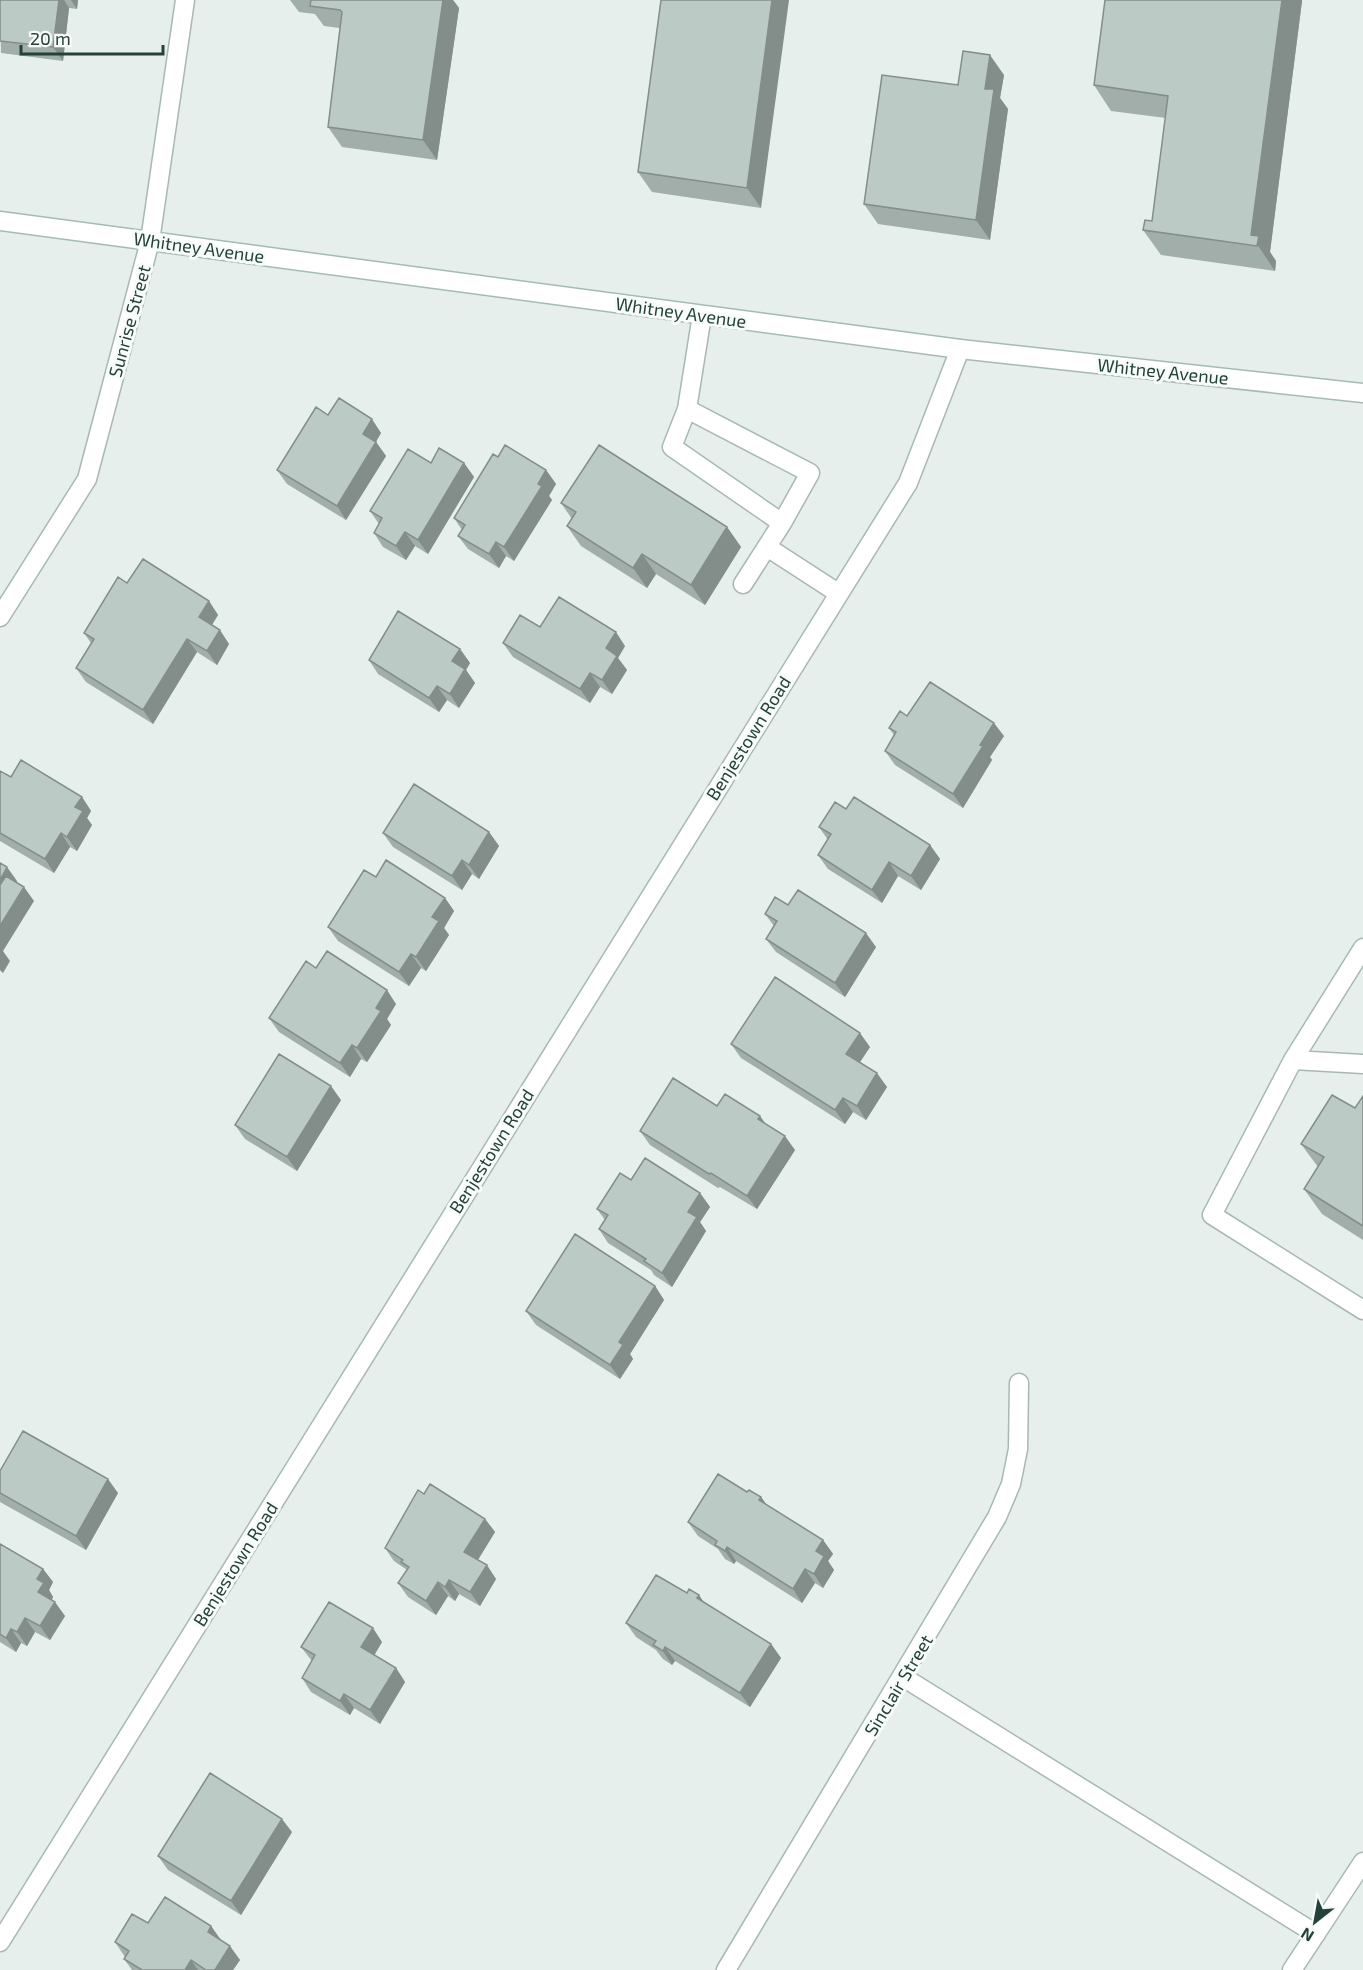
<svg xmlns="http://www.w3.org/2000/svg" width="1363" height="1970" font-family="'Exo 2',sans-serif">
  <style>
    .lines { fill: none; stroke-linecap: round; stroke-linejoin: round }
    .lane-casing { stroke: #a8b8b2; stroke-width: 21 }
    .street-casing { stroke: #a8b8b2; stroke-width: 21 }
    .secondary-casing { stroke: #a4bbb3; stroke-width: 21 }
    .lane { stroke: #fff; stroke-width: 18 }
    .street { stroke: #fff; stroke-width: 18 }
    .secondary { stroke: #fff; stroke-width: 18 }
    .wall { fill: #a1aea9 }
    .shaded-wall { fill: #838d89 }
    .building { fill: #bbcac4; stroke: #838d89; stroke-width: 1.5 }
    .labels { text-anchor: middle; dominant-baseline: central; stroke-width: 6; stroke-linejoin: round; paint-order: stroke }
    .street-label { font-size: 18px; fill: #24423a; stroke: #f7fbf9 }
  </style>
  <rect width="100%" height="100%" fill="#e6efeb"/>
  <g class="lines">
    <defs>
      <path id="lane" d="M702 315 687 409 672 447 782 523
        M687 409 810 473 782 523 743 584
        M767 547 838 593
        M1363 948 1293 1060 1212 1215 1363 1310
        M1293 1060 1363 1064"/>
      <path id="street" d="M0 617 87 479 150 241 185 0
        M903 1677 1316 1934
        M0 1942 908 483 960 349
        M726 1970 997 1517 1011 1484 1018 1449 1019 1383
        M1292 1970 1363 1862"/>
      <path id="secondary" d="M0 221 960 349 1363 393"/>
    </defs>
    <use href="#lane" class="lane-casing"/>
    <use href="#street" class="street-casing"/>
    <use href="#secondary" class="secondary-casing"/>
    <use href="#lane" class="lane"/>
    <use href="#street" class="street"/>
    <use href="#secondary" class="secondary"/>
  </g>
  <path class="wall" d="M0 0H78L77 9 69 8 63 61 1 53Z
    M290 0H453L459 8 437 160 342 147 328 127 340 28 324 26 315 14 299 12Z
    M661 0 761 208 652 192 638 172Z
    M1105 0H1302V1L1270 252 1276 261 1275 271 1161 255 1143 230 1152 221 1166 118 1111 111 1094 85Z
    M1004 75 1000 98 1008 109 990 240 878 224 864 204 958 85Z
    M328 415 381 433 376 442 386 456 346 520 287 484 277 470Z
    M498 457 546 470 556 484 549 496 552 500 514 561 506 556 499 568 468 549 458 536 462 530 454 518Z
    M431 463H464L474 477 428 554 415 546 406 560 383 547 374 533 379 524 370 511Z
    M561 503 727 527 741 547 705 605 656 574 647 588 581 546 567 526 572 519Z
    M127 583 209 601 218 615 212 625 229 644 217 665 197 652 153 724 86 682 76 668 91 643 84 633Z
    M540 627 625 646 618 658 627 670 612 694 600 687 590 703 513 657 503 643Z
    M460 649 470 663 466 670 475 683 459 708 447 700 439 712 378 674 369 660Z
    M907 716 1004 736 990 757 992 760 963 808 895 765 885 751 894 735 889 728Z
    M0 771 11 777 82 797 91 811 87 818 92 825 77 851 70 847 54 873 0 841Z
    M846 809 930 845 940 859 921 890 898 876 882 903 828 869 818 855 828 840 819 827Z
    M489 832 499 846 479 879 472 874 462 890 393 847 383 833Z
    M376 877 445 898 454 911 444 928 449 935 426 971 421 968 409 986 338 941 328 927Z
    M765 914 876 947 845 997 776 952 766 939 774 926Z
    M316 968 396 1004 387 1019 391 1025 367 1062 361 1059 350 1077 279 1032 269 1018Z
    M731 1044 870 1047 860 1062 887 1087 866 1120 853 1112 845 1124 741 1058Z
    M1363 1096V1240L1322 1214 1304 1189 1318 1167 1301 1144 1355 1108Z
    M341 1100 297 1171 245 1139 235 1125Z
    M717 1106 766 1124 795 1150 757 1209 720 1187 718 1188 650 1145 640 1131Z
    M631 1180 700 1193 710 1207 700 1222 706 1231 672 1287 654 1275 651 1270 608 1243 599 1229 605 1220 597 1209Z
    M655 1286 664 1300 630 1354 633 1359 620 1379 536 1325 526 1311Z
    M0 1471 118 1493 86 1550 0 1502Z
    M747 1492 761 1497 767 1505 823 1540 833 1554 828 1561 834 1570 823 1588 815 1583 802 1603 736 1561 734 1564 725 1559 718 1549 698 1536 688 1522Z
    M424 1494 485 1519 495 1532 478 1560 496 1579 480 1606 459 1594 455 1601 448 1596 436 1615 408 1597 398 1583 407 1570 394 1561 385 1548Z
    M0 1544 43 1569 53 1582 49 1590 53 1597 52 1600 65 1616 50 1640 35 1632 27 1646 21 1643 16 1652 0 1642Z
    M687 1593 699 1595 704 1603 771 1644 781 1658 750 1707 675 1661 672 1665 663 1659 656 1650 636 1637 626 1623Z
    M382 1642 374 1655 396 1668 405 1682 380 1724 354 1708 350 1715 311 1692 302 1678 312 1661 301 1647Z
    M292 1832 241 1915 168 1870 158 1856Z
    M148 1923 211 1926 220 1940 240 1960 233 1970H132L124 1959 125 1957 115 1942Z"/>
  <path class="shaded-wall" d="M59 0H64L69 8 63 61 53 47Z
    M71 0H78L77 9Z
    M443 0H453L459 8 437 160 423 140Z
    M772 0H789L761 208 747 188Z
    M1282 0H1302V1L1270 252 1276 261 1275 271 1251 235Z
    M990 55 1004 75 1000 98 1008 109 990 240 976 220 985 89Z
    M372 419 381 433 372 448 363 434Z
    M376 442 386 456 346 520 337 506Z
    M464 463 474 477 428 554 418 540Z
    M546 470 556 484 549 496 552 500 514 561 504 547Z
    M727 527 741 547 705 605 691 585Z
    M405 532 415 546 406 560 396 546Z
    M496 542 506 556 499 568 489 554Z
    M642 554 656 574 647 588 633 568Z
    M209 601 218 615 208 631 199 617Z
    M220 630 229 644 217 665 207 651Z
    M616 632 625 646 618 658 627 670 612 694 602 680 606 648Z
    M187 639 197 652 153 724 143 710Z
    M460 649 470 663 466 670 475 683 459 708 450 694 452 661Z
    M590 673 600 687 590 703 580 689Z
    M437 686 447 700 439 712 429 698Z
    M994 723 1004 736 990 757 992 760 963 808 953 794 980 745Z
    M82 797 91 811 87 818 92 825 77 851 67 837 75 807Z
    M489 832 499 846 479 879 469 865Z
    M61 833 70 847 54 873 45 859Z
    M930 845 940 859 921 890 911 876Z
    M462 860 472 874 462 890 452 876Z
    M889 862 898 876 882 903 872 890Z
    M7 867 17 881 7 898 0 887V880Z
    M24 887 34 901 3 951 10 961 3 973 0 970V926Z
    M445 898 454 911 444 928 449 935 426 971 416 957 432 917Z
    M866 933 876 947 845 997 835 983Z
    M411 954 421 968 409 986 399 972Z
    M387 990 396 1004 387 1019 391 1025 367 1062 357 1048 376 1008Z
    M860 1033 870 1047 856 1068 846 1054Z
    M352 1045 361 1059 350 1077 340 1063Z
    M877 1073 887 1087 866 1120 857 1106Z
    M331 1086 341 1100 297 1171 287 1157Z
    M843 1098 853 1112 845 1124 835 1110Z
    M760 1116 770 1130 758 1119Z
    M785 1136 795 1150 757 1209 747 1196Z
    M700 1193 710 1207 700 1222 706 1231 672 1287 662 1273 688 1212Z
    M655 1286 664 1300 630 1354 633 1359 620 1379 610 1365 619 1342Z
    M108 1479 118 1493 86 1550 76 1536Z
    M761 1497 771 1511 759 1500Z
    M485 1519 495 1532 474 1566 464 1552Z
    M823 1540 833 1554 828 1561 834 1570 823 1588 814 1574 816 1551Z
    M727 1547 736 1561 734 1564 725 1551Z
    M487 1565 496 1579 480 1606 470 1592Z
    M43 1569 53 1582 49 1590 53 1597 48 1605 38 1592 37 1579Z
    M805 1569 815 1583 802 1603 793 1589Z
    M449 1580 459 1594 455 1601 445 1587Z
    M438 1582 448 1596 436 1615 426 1601Z
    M699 1595 708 1609 697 1598Z
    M55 1602 65 1616 50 1640 40 1626Z
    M25 1618 35 1632 27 1646 17 1632Z
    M373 1628 382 1642 371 1661 361 1647Z
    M11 1629 21 1643 16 1652 6 1638Z
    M771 1644 781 1658 750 1707 740 1693Z
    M665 1647 675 1661 672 1665 663 1651Z
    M396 1668 405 1682 380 1724 370 1710Z
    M344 1694 354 1708 350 1715 340 1701Z
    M282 1819 292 1832 241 1915 231 1901Z
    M211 1926 221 1940 208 1932Z
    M230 1946 240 1960 233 1970H215Z
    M191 1960 198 1970H185Z"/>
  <path class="building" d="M0 0H59L53 47 0 41Z
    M311 0H443L423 140 328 127 342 12 340 10 310 6Z
    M661 0H772L747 188 638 172Z
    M1105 0H1282L1251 235 1259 236 1257 246 1143 230 1145 220 1152 221 1168 96 1094 85Z
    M963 51 990 55 985 89H994L976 220 864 204 882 75 958 85Z
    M339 398 372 419 363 434 376 442 337 506 277 470 316 407 328 415Z
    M505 445 546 470 538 484 542 486 504 547 496 542 489 554 458 536 465 525 454 518 493 454 498 457Z
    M599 445 727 527 691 585 642 554 633 568 567 526 576 512 561 503Z
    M439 448 464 463 418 540 405 532 396 546 374 533 382 518 370 511 408 449 431 463Z
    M143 559 209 601 199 617 220 630 207 651 187 639 143 710 76 668 94 639 84 633 118 577 127 583Z
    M559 597 616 632 606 648 617 656 602 680 590 673 580 689 503 643 520 615 540 627Z
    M398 611 460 649 452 661 465 669 450 694 437 686 429 698 369 660Z
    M930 682 994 723 980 745 983 746 953 794 885 751 896 732 889 728 900 711 907 716Z
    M21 760 82 797 75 807 83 811 67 837 61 833 45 859 0 833V771L11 777Z
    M414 784 489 832 469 865 462 860 452 876 383 833Z
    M854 797 930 845 911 876 889 862 872 890 818 855 831 834 819 827 835 802 846 809Z
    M386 860 445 898 432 917 439 921 416 957 411 954 399 972 328 927 364 870 376 877Z
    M0 863 7 867 0 880Z
    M6 876 24 887 0 926V885Z
    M798 890 866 933 835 983 766 939 777 921 765 914 775 897 788 905Z
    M327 951 387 990 376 1008 381 1011 357 1048 352 1045 340 1063 269 1018 306 961 316 968Z
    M775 977 860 1033 846 1054 877 1073 857 1106 843 1098 835 1110 731 1044Z
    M279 1054 331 1086 287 1157 235 1125Z
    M673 1078 717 1106 725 1094 760 1116 758 1119 785 1136 747 1196 711 1173 709 1174 640 1131Z
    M1332 1095 1355 1108 1363 1096V1226L1304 1189 1324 1157 1301 1144Z
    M645 1158 700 1193 688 1212 697 1217 662 1273 644 1261 646 1259 599 1229 608 1215 597 1209 620 1173 631 1180Z
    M575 1234 655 1286 619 1342 623 1345 610 1365 526 1311Z
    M23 1431 108 1479 76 1536 0 1493V1471Z
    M718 1474 747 1492 749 1490 761 1497 759 1500 823 1540 816 1551 824 1556 814 1574 805 1569 793 1589 727 1547 725 1551 715 1545 717 1541 688 1522Z
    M430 1484 485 1519 464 1552 487 1565 470 1592 449 1580 445 1587 438 1582 426 1601 398 1583 409 1567 401 1562 403 1560 385 1548 418 1490 424 1494Z
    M0 1544 43 1569 37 1579 44 1583 38 1592 55 1602 40 1626 25 1618 17 1632 11 1629 6 1638 0 1634Z
    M656 1575 687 1593 689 1589 699 1595 697 1598 771 1644 740 1693 665 1647 663 1651 653 1645 656 1641 626 1623Z
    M329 1602 373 1628 361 1647 396 1668 370 1710 344 1694 340 1701 302 1678 315 1655 301 1647Z
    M210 1773 282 1819 231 1901 158 1856Z
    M165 1897 211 1926 208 1932 230 1946 215 1970H206L191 1960 185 1970H142L124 1959 129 1951 115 1942 132 1914 148 1923Z"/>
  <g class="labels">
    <g class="street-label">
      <text transform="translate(199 247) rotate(8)">Whitney Avenue</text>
      <text transform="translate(681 312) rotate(8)">Whitney Avenue</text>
      <text transform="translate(129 321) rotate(-75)">Sunrise Street</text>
      <text transform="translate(1163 371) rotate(6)">Whitney Avenue</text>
      <text transform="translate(748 738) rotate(-58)">Benjestown Road</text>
      <text transform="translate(491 1151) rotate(-58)">Benjestown Road</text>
      <text transform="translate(235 1564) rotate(-58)">Benjestown Road</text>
      <text transform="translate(898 1685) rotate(-59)">Sinclair Street</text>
    </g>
  </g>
  <g transform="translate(1315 1922) rotate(211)" stroke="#f7fbf9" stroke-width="4.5" paint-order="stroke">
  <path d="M0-4.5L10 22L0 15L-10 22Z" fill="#24423a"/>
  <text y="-9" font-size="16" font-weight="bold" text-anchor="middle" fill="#24423a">N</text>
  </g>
  <path d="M21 45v9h142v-9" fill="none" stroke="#24423a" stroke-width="3"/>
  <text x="30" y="45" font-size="18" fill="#24423a" stroke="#f7fbf9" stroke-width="4.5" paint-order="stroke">20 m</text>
</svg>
